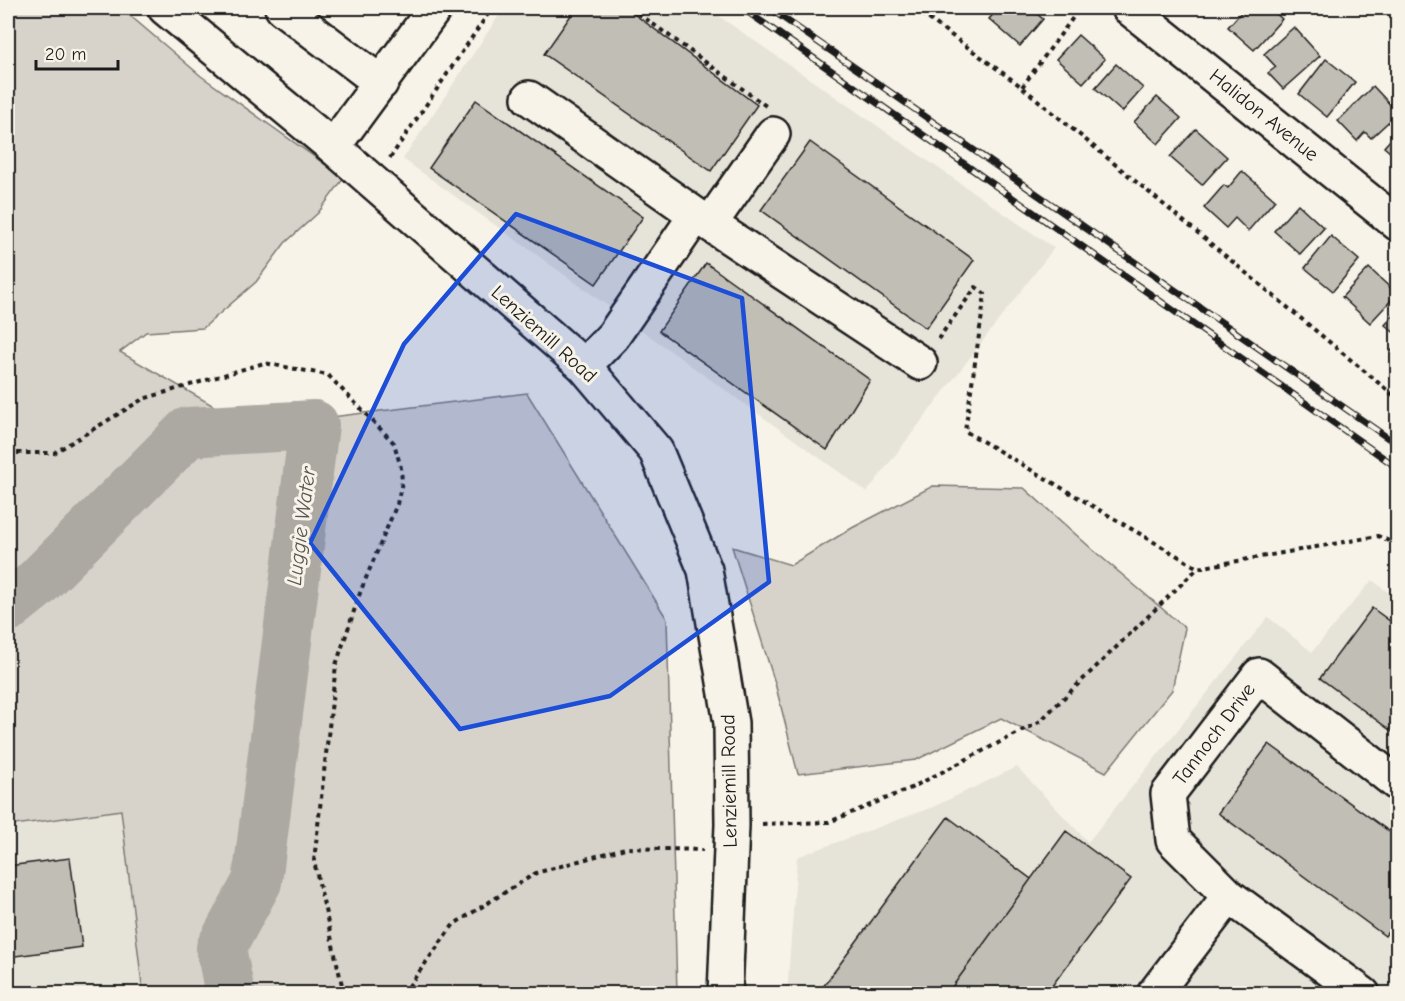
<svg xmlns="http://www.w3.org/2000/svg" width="1405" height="1001" font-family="'Comic Neue',sans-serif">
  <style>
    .built { fill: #e6e3d9 }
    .green { fill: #d7d3cb; stroke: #7a7874; stroke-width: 1.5 }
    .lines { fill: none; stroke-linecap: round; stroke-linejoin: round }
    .river { stroke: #aca9a2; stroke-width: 50 }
    .building { fill: #c0beb5; stroke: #1c1c1c; stroke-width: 1.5 }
    .minor-casing { stroke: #1c1c1c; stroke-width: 38 }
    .major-casing { stroke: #1c1c1c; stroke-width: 38 }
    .path { stroke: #1c1c1c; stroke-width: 4; stroke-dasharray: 4.5 4.5; stroke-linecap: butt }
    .minor { stroke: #f7f3e8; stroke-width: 33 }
    .major { stroke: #f7f3e8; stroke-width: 33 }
    .rail-casing { stroke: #1c1c1c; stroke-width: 7 }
    .rail { stroke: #f7f3e8; stroke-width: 4.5; stroke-dasharray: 14; stroke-linecap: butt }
    .marked { fill: #1d4ed8; fill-opacity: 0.2; stroke: #1d4ed8; stroke-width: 4.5; stroke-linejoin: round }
    .labels { text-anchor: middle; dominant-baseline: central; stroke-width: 6; stroke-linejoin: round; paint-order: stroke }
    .street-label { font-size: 20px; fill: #1c1c1c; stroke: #f7f3e8 }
    .water-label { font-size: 21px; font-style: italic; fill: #565452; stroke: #f7f3e8 }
  </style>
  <rect width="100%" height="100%" fill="#f7f3e8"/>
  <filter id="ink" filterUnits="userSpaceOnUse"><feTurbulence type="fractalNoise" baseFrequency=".0167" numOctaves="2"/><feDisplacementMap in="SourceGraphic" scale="12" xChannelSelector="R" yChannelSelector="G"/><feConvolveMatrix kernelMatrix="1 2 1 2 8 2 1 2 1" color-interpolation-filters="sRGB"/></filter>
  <g filter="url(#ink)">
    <path class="built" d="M504 8H707L1054 248 867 492 403 159Z
      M1372 580 1397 599V993L787 994 797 857 933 807 1017 767 1088 842 1268 617 1312 652Z
      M121 810 143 993H8V826Z"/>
    <path class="green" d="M8 8H121L201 76 344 178 318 213 285 243 256 282 203 328 146 332 120 352 250 427 527 393 667 619 677 993H143L121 810 8 826Z
      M933 486 1024 488 1093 550 1185 628 1172 690 1106 772 1001 718 916 760 798 774 775 683 732 547 791 565 852 528Z"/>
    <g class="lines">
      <path class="river" d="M8 607 33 587 188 432 314 425 257 882 221 948 230 994"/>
    </g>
    <path class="building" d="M576 8H626L757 105 711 171 544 54Z
      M999 8H1030L1043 19 1020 46 989 19Z
      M1245 8H1270L1282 19 1254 50 1228 27Z
      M1294 27 1320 56 1283 89 1268 73 1276 67 1264 54Z
      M1078 35 1105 59 1083 83 1056 59Z
      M1326 59 1355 82 1327 117 1299 94Z
      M1116 64 1143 88 1122 112 1095 88Z
      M1373 86 1398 113 1371 138 1365 132 1357 141 1338 121Z
      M1157 97 1181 118 1158 144 1134 122Z
      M476 100 643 217 596 284 429 168Z
      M1196 129 1227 157 1202 185 1170 157Z
      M1398 131V159L1384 147Z
      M810 142 974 260 926 328 761 210Z
      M1242 171 1275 200 1248 231 1235 218 1226 228 1204 208 1224 185 1228 188Z
      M1298 204 1324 228 1300 254 1274 231Z
      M1331 236 1359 260 1333 291 1305 268Z
      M706 263 870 380 827 450 659 331Z
      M1369 268 1397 294 1370 323 1342 297Z
      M1398 310V336L1385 325Z
      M1398 344V357L1391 351Z
      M1372 608 1398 627V736L1320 678Z
      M1269 744 1398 838V918L1385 936 1218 813Z
      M948 817 1031 879 947 994H831L823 987Z
      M1066 831 1131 879 1046 994H947Z
      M70 858 82 947 8 957V866Z
      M1214 986 1224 994H1208Z"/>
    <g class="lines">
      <defs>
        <path id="minor" d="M282 8 381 83
          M1129 8 1398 224
          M529 98 696 215 920 363
          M333 147 435 8
          M710 224 773 134
          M584 366 613 336 696 215
          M1229 896 1363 994
          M1154 994 1229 896 1173 840 1168 794 1259 675 1398 784"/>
        <path id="major" d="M165 8 333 147 584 366 656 451 705 570 731 723 732 825 725 994"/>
      </defs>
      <use href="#minor" class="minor-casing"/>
      <use href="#major" class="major-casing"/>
      <path class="path" d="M631 8 766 106
        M914 8 1022 87 1398 399
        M1022 87 1080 8
        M390 158 492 8
        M938 339 976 287 985 294 965 431 1198 568 1378 536 1398 545
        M8 453H54L143 399 264 363 328 375 394 443 401 468 402 482 397 504 361 590 336 665 314 861 344 994
        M762 824 829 822 909 789 1039 722 1198 568
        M403 994 454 924 536 873 625 848 703 850"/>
      <use href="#minor" class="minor"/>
      <use href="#major" class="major"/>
      <defs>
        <path id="rail" d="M742 8 1398 468
          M769 8 1398 445"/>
      </defs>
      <use href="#rail" class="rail-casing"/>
      <use href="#rail" class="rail"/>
    </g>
  </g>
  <path class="marked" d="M516 214 742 298 769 582 610 696 460 729 310 543 404 344Z"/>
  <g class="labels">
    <g class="street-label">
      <text transform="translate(1264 115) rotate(39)">Halidon Avenue</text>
      <text transform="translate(544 334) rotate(42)">Lenziemill Road</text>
      <text transform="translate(1214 734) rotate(-53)">Tannoch Drive</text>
      <text transform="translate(729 781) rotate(-91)">Lenziemill Road</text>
    </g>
    <g class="water-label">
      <text transform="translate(301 526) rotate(-83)">Luggie Water</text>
    </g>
  </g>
  <rect width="1405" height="1001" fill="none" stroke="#f7f3e8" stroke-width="30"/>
  <rect x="15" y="15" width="1375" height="971" fill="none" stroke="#1c1c1c" stroke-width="2" filter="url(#ink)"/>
  <path d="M36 60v9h82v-9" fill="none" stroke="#1c1c1c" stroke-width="3"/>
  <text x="45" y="60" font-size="18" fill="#1c1c1c" stroke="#f7f3e8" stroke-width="4.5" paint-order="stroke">20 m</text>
</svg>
